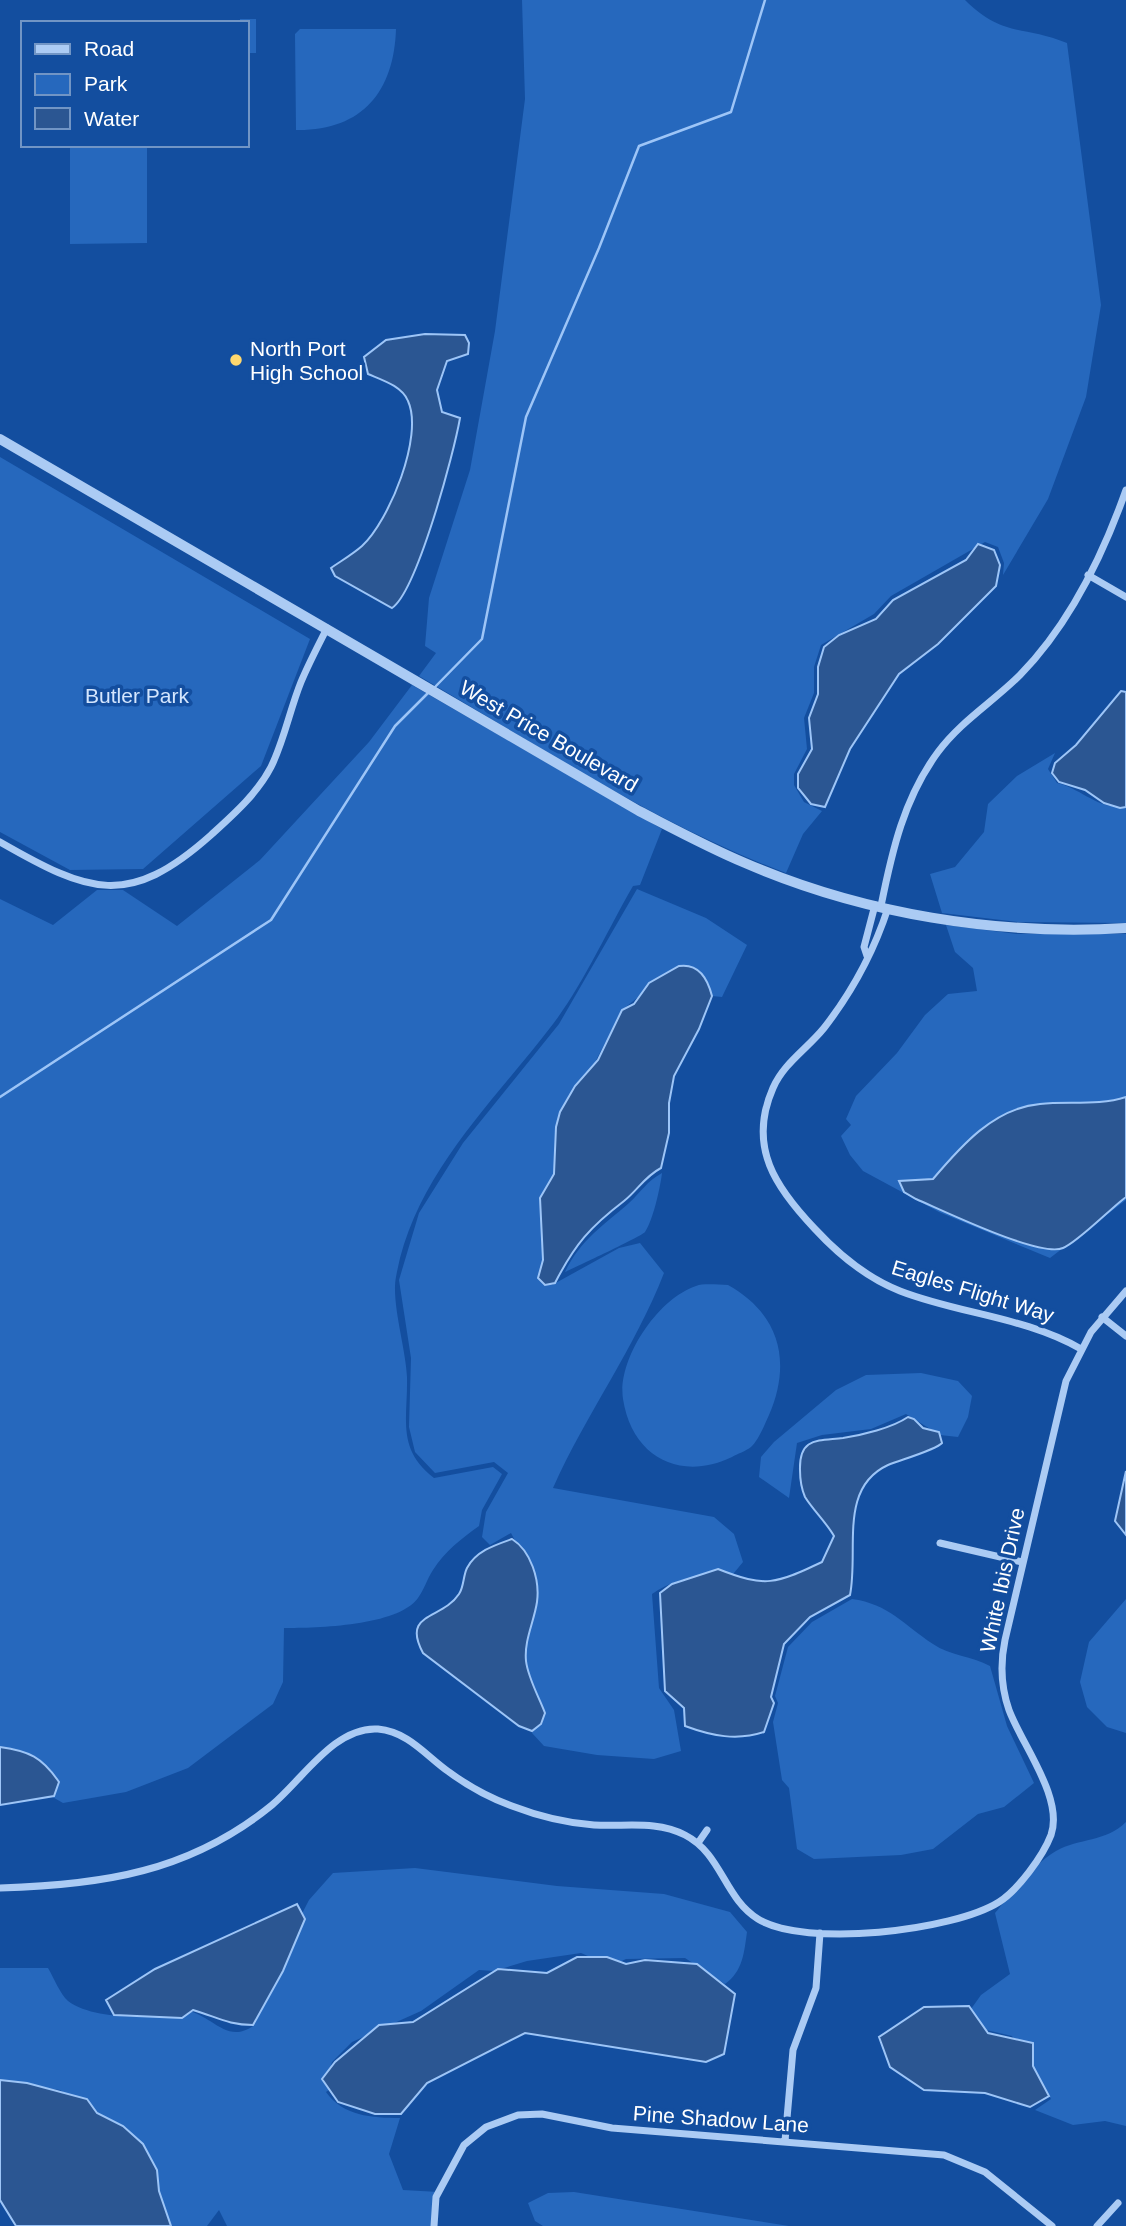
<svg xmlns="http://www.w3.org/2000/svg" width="1126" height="2226" font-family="Arial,sans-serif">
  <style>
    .green { fill: #2668bd }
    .water { fill: #2b5692; stroke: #9dc5f7; stroke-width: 2 }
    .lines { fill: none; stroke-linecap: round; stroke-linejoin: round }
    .stream { stroke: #9dc5f7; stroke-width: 2.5 }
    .minor { stroke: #abcbf4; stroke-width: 7 }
    .tertiary { stroke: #abcbf4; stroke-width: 10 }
    .poi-dot { fill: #ffd86e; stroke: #134e9f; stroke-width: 2.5 }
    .labels { text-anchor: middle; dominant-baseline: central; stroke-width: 7; stroke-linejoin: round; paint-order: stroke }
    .poi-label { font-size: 21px; fill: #fff; stroke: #134e9f; text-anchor: start }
    .park-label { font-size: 21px; fill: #d4e6fe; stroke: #134e9f }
    .street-label { font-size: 21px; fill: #fff; stroke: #134e9f }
  </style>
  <rect width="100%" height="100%" fill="#134e9f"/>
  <path class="green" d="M522 0H965C1003 38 1024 25 1067 43L1101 305 1086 397 1048 499 1003 575 1004 563 998 547 985 542 891 596 874 614 821 645 814 667V693L804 718 807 749 794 774V785L804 802 822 811 803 834 786 873C656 824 539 746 419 676L436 653 425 646 429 598 470 470 495 331 525 99Z
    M240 19H256V53H247V23H240Z
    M300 29H396C394 92 362 131 296 130L295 34Z
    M70 145H147V243L70 244Z
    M0 457 310 639 261 766 143 869 70 870 0 832Z
    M412 685 662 829 640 885 633 886C608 929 583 985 553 1024 493 1103 414 1175 396 1277 391 1302 406 1349 407 1377 408 1418 396 1449 434 1478L493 1467 502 1474 482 1510 479 1526C461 1539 445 1551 433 1570 427 1579 424 1590 418 1598 398 1626 317 1628 284 1628L283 1682 273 1704 188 1768 126 1792 63 1803 49 1795 11 1750 0 1747V899L53 925 97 890H123L177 926 260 860 369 742Z
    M1055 753 1048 769 1057 783C1081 788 1102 813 1126 805V923L1018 922 942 913 930 874 955 867 984 832 988 804 1017 776Z
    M637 889 706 918 747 945 722 997 712 996 701 973 667 974 622 1010 590 1072 569 1095 555 1132 554 1174 540 1198 543 1260 538 1278 552 1285 619 1248 640 1243 664 1273C635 1348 586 1414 553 1488L714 1517 734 1534 743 1562 729 1579C701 1573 676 1578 652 1594L659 1688 674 1710 681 1751 654 1759 597 1755 544 1746 532 1733 539 1718 524 1652 521 1552 511 1533 490 1545 482 1537 486 1512 508 1473 494 1462 435 1473 415 1452 409 1427 411 1358 399 1280 419 1213 463 1143 559 1024Z
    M946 925 1017 934H1126V1200L1050 1258 939 1212 863 1171 850 1155 841 1136 851 1125 846 1119 856 1096 897 1053 925 1015 948 994 977 991 973 968 955 952Z
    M662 1173C660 1189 653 1220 645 1232 642 1236 576 1267 565 1272 581 1239 603 1226 629 1203 641 1192 647 1181 662 1173Z
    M728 1285C780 1314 792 1362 769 1415 765 1424 758 1441 751 1447 746 1451 737 1454 732 1457 680 1482 632 1457 623 1399 617 1360 657 1299 696 1286 704 1283 718 1285 728 1285Z
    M921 1373 958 1381 972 1396 968 1417 958 1437 940 1435 906 1414 871 1429 822 1435 797 1443 789 1498 759 1477 761 1457 774 1442 836 1390 866 1375Z
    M852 1599C889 1604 904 1625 933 1644 950 1656 972 1656 990 1666L1007 1726 1034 1783 1004 1807 978 1814 933 1849 901 1855 814 1859 797 1849 789 1788 782 1780 773 1722 778 1703 775 1696 788 1647 812 1622Z
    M1126 1599V1733L1107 1727 1087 1707 1080 1682 1089 1642Z
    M1126 1822V2126L1105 2121 1073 2125 1035 2110 1051 2099 1012 2036 978 2028 971 2009 981 1995 1010 1974 995 1913C1010 1895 1036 1862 1056 1851 1079 1838 1106 1842 1126 1822Z
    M415 1868 557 1886 664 1894 730 1912 747 1932C744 1953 743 1971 725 1984L685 1958 626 1959 611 1966 581 1953 527 1961 494 1971 479 1970 421 2011 352 2042 332 2062 327 2079 329 2090 326 2092C343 2116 372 2118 400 2118L389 2154 403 2190 439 2192 435 2226H227L219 2210 207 2226H168L157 2182 121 2128 60 2090 0 2081V1968H48C54 1978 60 1994 68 2001 89 2017 133 2018 158 2016 167 2015 176 2010 184 2010 211 2013 226 2045 253 2026L292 1933 309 1900 333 1873Z
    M574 2192 789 2226H543L535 2221 528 2203 548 2193Z"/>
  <path class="water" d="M425 334 465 335 469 343 468 354 447 361 437 390 442 412 460 418C454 453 417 591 392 608L335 576 331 568C341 561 353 554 362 546 389 521 424 436 408 401 402 386 382 380 368 374L364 357 386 340Z
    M978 544 994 550 1000 565 996 586 938 644 899 674 850 749 825 807 811 804 798 788V774L812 749 809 718 818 694V667L824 647 839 635 876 619 893 600 966 560Z
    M1121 691 1126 692V807L1120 808 1104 803 1085 790 1059 782 1052 773 1055 763 1076 745Z
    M679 966C699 963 708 980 712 996L699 1029 674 1076 669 1103V1133L661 1168C644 1177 638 1190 624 1201 590 1227 575 1244 555 1283L545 1285 538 1278 543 1260 540 1198 554 1174 556 1127 560 1112 575 1086 598 1060 622 1010 634 1004 649 983Z
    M1126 1097V1197C1111 1208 1078 1242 1063 1248 1040 1258 942 1210 916 1199L904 1192 899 1181 933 1179C961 1146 994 1108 1040 1104 1068 1101 1099 1106 1126 1097Z
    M908 1417 914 1419 923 1428 939 1432 942 1443C936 1450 900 1460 888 1465 838 1488 859 1551 850 1595L810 1617 784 1644 771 1697 774 1703 764 1732C737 1741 712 1736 685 1726L684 1708 665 1691 660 1593 672 1584 718 1569C766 1588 775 1584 822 1562L834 1536C826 1522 813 1510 805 1497 802 1490 800 1478 800 1470 799 1437 818 1441 843 1438 862 1435 892 1428 908 1417Z
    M1126 1471V1535L1115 1521Z
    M512 1539C531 1551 540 1580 537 1602 534 1622 524 1640 526 1661 528 1678 539 1697 545 1713L541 1724 532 1731 519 1726 423 1653C401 1612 442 1620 459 1594 464 1587 463 1576 467 1568 476 1551 495 1545 512 1539Z
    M0 1747C29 1751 42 1757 59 1782L54 1796 0 1805Z
    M297 1904 305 1919 283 1971 253 2025C228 2025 217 2017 193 2010L182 2018 114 2015 106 2000 155 1969Z
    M577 1957H607L626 1964 645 1960 697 1964 735 1994 724 2054 706 2062 525 2033 427 2083 401 2114H375L338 2102 322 2079 335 2062 379 2025 413 2022 498 1969 547 1973Z
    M969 2006 988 2033 1033 2043V2066L1049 2096 1030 2107 985 2093 924 2090 890 2067 879 2037 924 2007Z
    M0 2080 27 2083 87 2099 97 2113 123 2126 143 2144 157 2170 159 2191 171 2226H16L0 2200Z"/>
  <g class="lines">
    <path class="stream" d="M433 689 482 639 526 417 599 248 639 146 731 112 765 0
      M0 1097 271 920 395 726 428 693"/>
    <path class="minor" d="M1088 575 1126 597
      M0 842C89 893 128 909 211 835 233 815 257 794 271 767 284 741 290 709 301 682 309 663 318 646 327 628
      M881 906C892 851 904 798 938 752 961 721 993 702 1020 675 1069 625 1103 555 1126 490
      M888 908C874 951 852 992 824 1028 807 1049 784 1063 773 1088 747 1147 776 1188 815 1229 839 1255 867 1278 900 1291 959 1314 1026 1317 1081 1349
      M867 956 864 947 875 905
      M1102 1317 1126 1336
      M940 1543 1022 1562
      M698 1843 707 1830
      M0 1888C102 1885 190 1872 272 1805 303 1779 335 1726 378 1729 409 1732 426 1756 449 1772 468 1786 490 1798 512 1806 538 1816 566 1823 594 1825 625 1827 656 1820 685 1835 722 1854 724 1898 758 1919 805 1948 953 1931 999 1902 1018 1890 1043 1856 1051 1835 1064 1798 1022 1745 1009 1710 1001 1687 1000 1664 1005 1640L1066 1381 1091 1332 1126 1291
      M785 2141 793 2050 816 1988 820 1933
      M434 2226 436 2197 464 2145 486 2127 518 2115 542 2114 612 2128 944 2155 985 2172 1052 2226
      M1097 2226 1118 2203"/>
    <path class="tertiary" d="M0 439 639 811C674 829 709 848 745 863 863 914 998 936 1126 928"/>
  </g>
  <circle class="poi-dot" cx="236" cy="360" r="7"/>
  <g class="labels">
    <g class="poi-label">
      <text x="250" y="348">North Port<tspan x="250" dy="24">High School</tspan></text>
    </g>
    <g class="park-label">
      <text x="137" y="695">Butler Park</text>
    </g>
    <g class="street-label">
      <text transform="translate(549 736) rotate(30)">West Price Boulevard</text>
      <text transform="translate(973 1291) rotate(17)">Eagles Flight Way</text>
      <text transform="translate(1002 1580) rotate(-78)">White Ibis Drive</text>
      <text transform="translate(721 2119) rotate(4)">Pine Shadow Lane</text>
    </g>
  </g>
  <rect x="21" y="21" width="228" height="126" fill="#134e9f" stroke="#7195c5" stroke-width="2"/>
  <rect x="35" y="44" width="35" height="10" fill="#abcbf4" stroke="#7195c5" stroke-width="2"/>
  <text x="84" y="56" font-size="21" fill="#ffffff">Road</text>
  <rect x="35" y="74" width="35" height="21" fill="#2668bd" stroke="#7195c5" stroke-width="2"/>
  <text x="84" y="91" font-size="21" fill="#ffffff">Park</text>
  <rect x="35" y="108" width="35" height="21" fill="#2b5692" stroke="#7195c5" stroke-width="2"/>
  <text x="84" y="126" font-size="21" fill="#ffffff">Water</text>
</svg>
